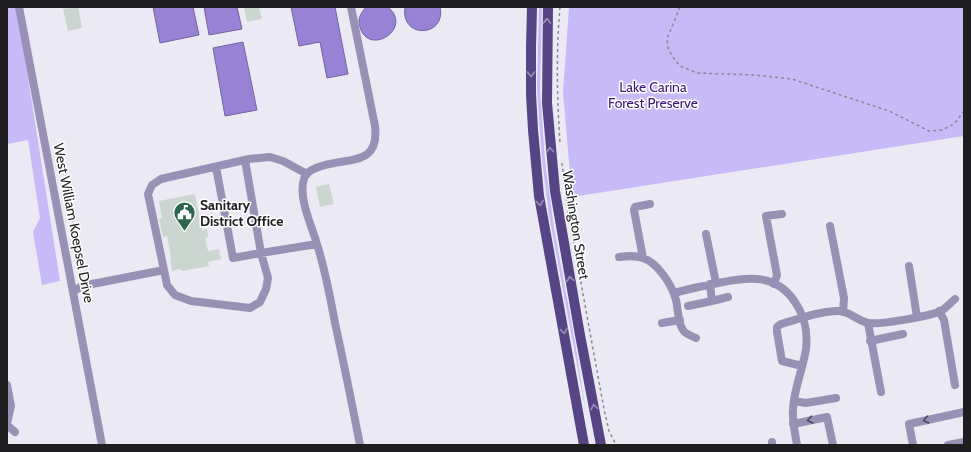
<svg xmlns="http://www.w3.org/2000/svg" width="971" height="452" font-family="Cabin,sans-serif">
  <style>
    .green { fill: #c8baf7 }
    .water { fill: #9882d5; stroke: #73649f }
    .building { fill: #ccd6d1 }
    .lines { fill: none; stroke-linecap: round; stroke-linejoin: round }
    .path { stroke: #8a8990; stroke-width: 1.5; stroke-dasharray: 3 3; stroke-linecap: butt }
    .minor { stroke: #9890b5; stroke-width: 8 }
    .major { stroke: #564484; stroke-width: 10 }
    .oneway { stroke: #9a8fb5 }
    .oneway2 { stroke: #4f4c5c }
    .labels { text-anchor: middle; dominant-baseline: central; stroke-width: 3; stroke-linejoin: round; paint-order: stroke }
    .park-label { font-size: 14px; fill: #40197b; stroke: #fff }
    .poi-label { font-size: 14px; font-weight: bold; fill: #1e1e21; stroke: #fff; text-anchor: start }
    .street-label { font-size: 14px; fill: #1e1e21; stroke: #fff }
  </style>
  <rect width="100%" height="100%" fill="#ebe9f3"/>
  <path class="green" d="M7 7H17L60 281 42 285 33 232 40 218 28 140 7 144Z
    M539 7H542L540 89 545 161 554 228 575 342 586 413 549 215 542 160 537 90Z
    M569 7H964V136L572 197 563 92Z"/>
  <path class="water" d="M153 7H193L199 35 160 43Z
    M204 7H237L242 29 209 35Z
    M291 7H335L348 74 327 78 320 42 299 46Z
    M366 7H388C414 29 368 57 360 27 357 19 361 13 366 7Z
    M405 7H440C447 37 400 40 405 7Z
    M243 42 257 110 225 116 213 48Z"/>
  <path class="building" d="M78 7 82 28 68 31 63 9Z
    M244 7H259L262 19 247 22Z
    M329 184 334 204 320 207 316 187Z
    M195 194 202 230 207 229 208 237 205 238 208 251 219 249 221 259 208 262 209 266 183 271 179 269 172 271 170 259 171 258 167 236 163 237 159 219 162 218 159 201Z"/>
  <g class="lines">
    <path class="path" d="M560 7C556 52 557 98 560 143
      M680 7 667 39 668 48 672 56 680 66 697 73 754 75 792 79 889 111 929 131 942 130 954 124 964 111
      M562 163 568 212 604 409 609 431 616 445"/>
    <path class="minor" d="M19 7 102 445
      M351 7 375 126C380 169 344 156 316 168 311 170 305 173 304 179 298 197 311 224 316 241 325 268 330 296 335 323 344 364 352 404 360 445
      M216 167 233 258 261 253 245 160
      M830 226 844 298 843 312
      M706 234 716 283
      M619 257C627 256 635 255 643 258 658 263 672 285 676 300 678 308 678 324 683 330 685 334 692 336 696 338
      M643 258 634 210 635 207 650 204
      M909 266 917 317
      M164 270 148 194 152 185 161 179 249 159 270 157 283 161 307 174
      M710 284 712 301 728 297
      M774 284 777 275 766 216 782 214
      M74 291 82 286 164 270 167 285 175 295 191 301 250 308 260 302 266 289 268 278 261 253 317 244
      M674 293C688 289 703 286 718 283 748 277 776 273 795 302 805 317 808 331 806 349 803 369 794 388 793 409 792 421 795 433 797 445
      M688 306 712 301
      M939 311 944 320 955 385
      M662 323 680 320
      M868 323 881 392
      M870 341 903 334
      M802 366 782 361 777 332V327L781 324C799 319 819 311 838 311 850 311 857 321 869 323 880 325 930 316 941 311 946 308 950 303 955 299
      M7 385 11 406 7 423
      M794 401 806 403 836 398
      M793 424 827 417 833 445
      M7 425 15 432
      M772 442V445
      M913 445 909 424 964 412
      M948 445 964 442"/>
    <path class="major" d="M532 7 531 47V94L533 130 539 196 584 445
      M548 7 547 103 555 191 580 335 601 445"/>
  </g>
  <defs><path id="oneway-chevron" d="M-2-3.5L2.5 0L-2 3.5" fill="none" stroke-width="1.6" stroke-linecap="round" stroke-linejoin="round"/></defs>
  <g class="oneway">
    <use href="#oneway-chevron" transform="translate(547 21) rotate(-88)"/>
    <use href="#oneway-chevron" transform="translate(531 74) rotate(89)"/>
    <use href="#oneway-chevron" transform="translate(550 150) rotate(-95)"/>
    <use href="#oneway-chevron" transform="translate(540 203) rotate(81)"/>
    <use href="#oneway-chevron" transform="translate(570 279) rotate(-100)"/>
    <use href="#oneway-chevron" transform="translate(564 331) rotate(80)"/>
    <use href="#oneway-chevron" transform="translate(594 407) rotate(-101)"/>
  </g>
  <g class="oneway2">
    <use href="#oneway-chevron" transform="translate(810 420) rotate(169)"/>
    <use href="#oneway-chevron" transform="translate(926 420) rotate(168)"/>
  </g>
  <defs>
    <symbol id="civic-pin" viewBox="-11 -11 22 30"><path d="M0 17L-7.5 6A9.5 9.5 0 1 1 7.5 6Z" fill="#2d664f" stroke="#fff"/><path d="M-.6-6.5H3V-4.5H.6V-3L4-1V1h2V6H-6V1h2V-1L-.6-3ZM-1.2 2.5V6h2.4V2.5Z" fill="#fff"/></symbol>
  </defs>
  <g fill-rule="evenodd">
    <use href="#civic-pin" x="172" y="200" width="25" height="34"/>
  </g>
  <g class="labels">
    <g class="park-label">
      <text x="653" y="87">Lake Carina<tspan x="653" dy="16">Forest Preserve</tspan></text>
    </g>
    <g class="poi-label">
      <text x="200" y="205">Sanitary<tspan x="200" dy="16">District Office</tspan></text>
    </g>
    <g class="street-label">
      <text transform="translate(74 223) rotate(79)">West William Koepsel Drive</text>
      <text transform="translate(576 225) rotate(81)">Washington Street</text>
    </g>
  </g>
  <rect width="971" height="452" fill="none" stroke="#1e1e21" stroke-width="16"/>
</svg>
